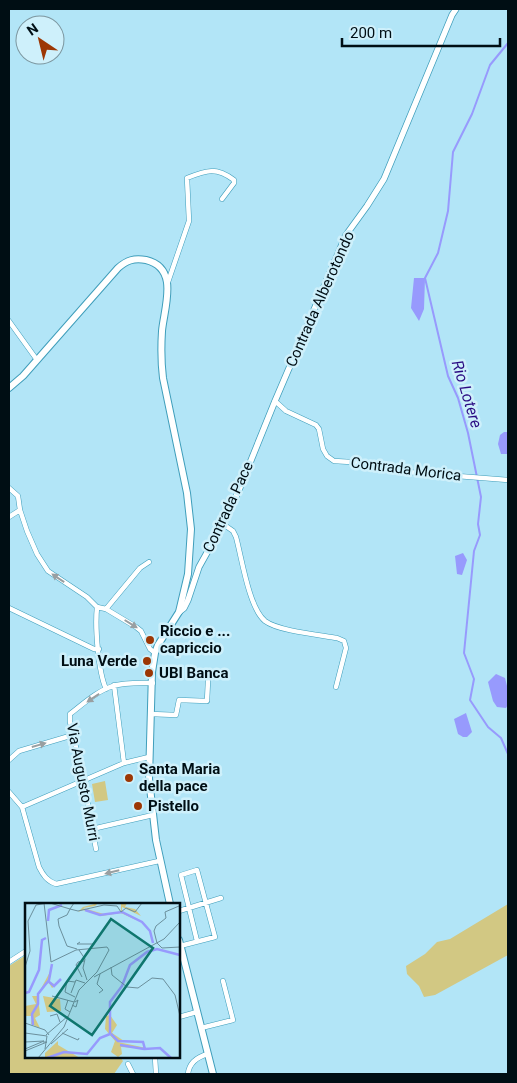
<svg xmlns="http://www.w3.org/2000/svg" width="517" height="1083" font-family="Roboto,sans-serif">
  <style>
    .green { fill: #d2c883 }
    .water { fill: #979afd }
    .lines { fill: none; stroke-linecap: round; stroke-linejoin: round }
    .stream { stroke: #979afd; stroke-width: 2 }
    .minor-casing { stroke: #3f9ebb; stroke-width: 5.5 }
    .tertiary-casing { stroke: #3f9ebb; stroke-width: 7 }
    .secondary-casing { stroke: #3f9ebb; stroke-width: 8 }
    .minor { stroke: #fff; stroke-width: 4.5 }
    .tertiary { stroke: #fff; stroke-width: 5.5 }
    .secondary { stroke: #fff; stroke-width: 6 }
    .oneway { fill: #999fa1 }
    .poi-dot { fill: #9c3705; stroke: #cef0fb; stroke-width: 2 }
    .labels { text-anchor: middle; dominant-baseline: central; stroke-width: 5; stroke-linejoin: round; paint-order: stroke }
    .street-label { font-size: 15px; fill: #000e14; stroke: #cef0fb }
    .poi-label { font-size: 15px; font-weight: bold; fill: #000e14; stroke: #cef0fb; text-anchor: start }
    .water-label { font-size: 16px; font-style: italic; fill: #2a0b82; stroke: #cef0fb }
    .inset-river { fill: none; stroke: #979afd; stroke-width: 2.5 }
    .inset-road { fill: none; stroke: #6b8f9c; stroke-width: 1 }
    .view { fill: #0f766e; fill-opacity: 0.15; stroke: #0f766e; stroke-width: 2.5 }
    .inset-edge { fill: none; stroke: #000e14; stroke-width: 2.5 }
  </style>
  <rect width="100%" height="100%" fill="#b2e5f7"/>
  <path class="green" d="M105 781 108 800 95 802 92 784Z
    M508 904V955L435 995 424 997 419 986 407 974 406 966 425 954 437 942 450 939Z
    M26 955V1057H120L123 1061 114 1074H9V966Z"/>
  <path class="water" d="M414 278H425L424 309 419 321 411 308Z
    M504 432H508V454H501L498 444 500 435Z
    M463 553 467 560 462 575 457 574 455 556Z
    M496 674 505 678C507 687 512 699 506 708L497 707 493 701 488 682Z
    M466 713 472 732 467 737H463L458 734 454 719Z"/>
  <g class="lines">
    <path class="stream" d="M508 43 490 65 472 114 453 152 448 211 438 253 425 278 448 376 458 398 468 433 481 497 478 524 480 535 474 551 464 653 474 679 470 700 488 727 501 738 508 754"/>
    <defs>
      <path id="minor" d="M168 282 189 221 187 178C207 170 216 167 234 180V183L222 199
        M9 321 37 360
        M275 401 286 411 316 425 319 429 323 449 327 456 334 461 351 462 407 472 508 480
        M9 488 18 496 20 510 27 531 37 554 48 571 87 597 97 607 106 609 136 627 141 631 150 649 155 653
        M9 517 20 510
        M223 524 233 531 236 537C242 559 249 608 265 621 278 631 320 635 337 638L344 641 346 648 336 687
        M97 607C95 627 98 671 106 689
        M9 608 94 649H99
        M106 609 140 568 149 562
        M114 685 124 763
        M151 714 176 715 179 700 207 701 208 681
        M9 760 19 751 73 735
        M9 792 22 807 39 867C43 875 47 881 56 884L159 861
        M22 807 124 763 149 757
        M92 829 153 815
        M96 849 83 777 70 722V714C83 704 97 691 113 686 125 682 140 683 153 683
        M179 911 221 898
        M180 946 215 937 197 870 181 875 197 941
        M9 962 26 951
        M179 1017 197 1012
        M201 1028 233 1020 223 981
        M155 1057 156 1074
        M128 1064 133 1074
        M188 1074C189 1063 197 1057 208 1054"/>
      <path id="tertiary" d="M179 612 184 608 188 600 199 567 223 524 239 490 275 401 346 235 367 206 384 179 452 15 456 9"/>
      <path id="secondary" d="M9 388 23 376 118 268C127 260 134 258 146 260 180 268 164 308 162 331 161 347 161 362 163 378L187 493 191 529 188 574 179 612 158 645 155 653 152 672 149 779 156 840 170 904
        M179 940 213 1074"/>
    </defs>
    <use href="#minor" class="minor-casing"/>
    <use href="#tertiary" class="tertiary-casing"/>
    <use href="#secondary" class="secondary-casing"/>
    <use href="#minor" class="minor"/>
    <use href="#tertiary" class="tertiary"/>
    <use href="#secondary" class="secondary"/>
  </g>
  <defs><path id="oneway-solid" d="M-6-.8H1V-3.2L6.5 0L1 3.2V.8H-6Z" transform="scale(1.25)"/></defs>
  <g class="oneway">
    <use href="#oneway-solid" transform="translate(58 578) rotate(-146)"/>
    <use href="#oneway-solid" transform="translate(131 624) rotate(32)"/>
    <use href="#oneway-solid" transform="translate(93 698) rotate(146)"/>
    <use href="#oneway-solid" transform="translate(39 745) rotate(-16)"/>
    <use href="#oneway-solid" transform="translate(112 872) rotate(166)"/>
  </g>
  <g class="poi-dot">
    <circle cx="150" cy="640" r="5"/>
    <circle cx="147" cy="661" r="5"/>
    <circle cx="149" cy="673" r="5"/>
    <circle cx="129" cy="778" r="5"/>
    <circle cx="138" cy="806" r="5"/>
  </g>
  <g class="labels">
    <g class="street-label">
      <text transform="translate(320 299) rotate(-66)">Contrada Alberotondo</text>
      <text transform="translate(406 469) rotate(7)">Contrada Morica</text>
      <text transform="translate(228 507) rotate(-65)">Contrada Pace</text>
      <text transform="translate(83 782) rotate(79)">Via Augusto Murri</text>
    </g>
    <g class="poi-label">
      <text x="160" y="631">Riccio e ...<tspan x="160" dy="17">capriccio</tspan></text>
      <text x="137" y="661" text-anchor="end">Luna Verde</text>
      <text x="159" y="673">UBI Banca</text>
      <text x="139" y="769">Santa Maria<tspan x="139" dy="17">della pace</tspan></text>
      <text x="148" y="806">Pistello</text>
    </g>
    <g class="water-label">
      <text transform="translate(467 394) rotate(73)">Rio Lotere</text>
    </g>
  </g>
  <g transform="translate(25 903)">
    <rect width="155" height="155" fill="#b2e5f7"/>
    <path d="M73 0 70 3 58 5 79 11 96 9V0H102L100 4 110 6 116 13 97 4V9L105 13 111 17 96 10 76 13 58 7 53 9 58 4ZM26 67V73L23 78 31 82 27 85 24 80 19 82 13 93 15 112 10 115 15 125 6 121 7 113H0V103L11 101 7 93H12ZM18 93 35 96 36 108 22 109ZM85 112 92 122 87 130 99 138 93 139 126 146 96 144 97 151 93 154 86 149 90 138 80 126 81 113ZM33 138V142L55 155H20V150Z" fill="#d2c883"/>
    <path class="inset-river" d="M60 7 75 12 97 9 117 19 125 28 128 40M23 18 24 7 37 2M23 78 29 83 36 76M0 90 4 89 14 67 17 37 21 35M8 122 7 111 13 101V91L24 77 27 61M85 131V99L97 83 105 62 122 49 132 46 155 52M86 131 93 138 118 139 120 146 135 145 146 155M95 142 119 146M22 155 39 149 62 151 75 135 85 131"/>
    <path class="inset-road" d="M25 0 45 6 49 0M154 3 140 9 141 15 131 23 129 28 132 40 137 45 155 44M45 6 53 8 79 2 92 3 96 9 101 5 110 9 117 0M45 6 42 12 33 16 34 23 42 43 52 46M55 39 52 41H69M54 47 60 56 58 65 62 77M0 64 5 48 3 18 11 2 23 0M86 64 87 72 102 84 113 85 127 75 138 76 150 92 155 113M57 74 51 62 53 59 59 58M69 74 139 36 155 19M46 90 51 77 60 80M74 90 78 87 72 81 75 71M27 93 49 99M50 94 40 89 42 78 50 79M43 97 40 106 45 109M47 102 51 104 53 97 50 99M25 113 32 111 35 119M0 120 20 127 24 132M0 130 22 133 20 146M37 130 53 137 54 135M21 132 43 113M0 139 19 138M26 141 43 126M0 146 19 138M0 148 22 139H18M13 155 39 124 54 87 72 69 84 47 82 44 51 47 26 59 19 0"/>
    <path class="view" d="M86 16 128 45 67 132 25 103Z"/>
    <rect width="155" height="155" class="inset-edge"/>
  </g>
  <rect width="517" height="1083" fill="none" stroke="#000e14" stroke-width="20"/>
  <g transform="translate(40 40) rotate(325)"><circle r="24" fill="#cef0fb" stroke="#7c969f"/>
  <path d="M0-4L9 19L0 12L-9 19Z" fill="#9c3705"/>
  <text y="-8" font-size="14" font-weight="bold" text-anchor="middle" fill="#000e14">N</text>
  </g>
  <path d="M342 38v8h158v-8" fill="none" stroke="#000e14" stroke-width="2.5"/>
  <text x="350" y="38" font-size="15" fill="#000e14" stroke="#cef0fb" stroke-width="4" paint-order="stroke">200 m</text>
</svg>
